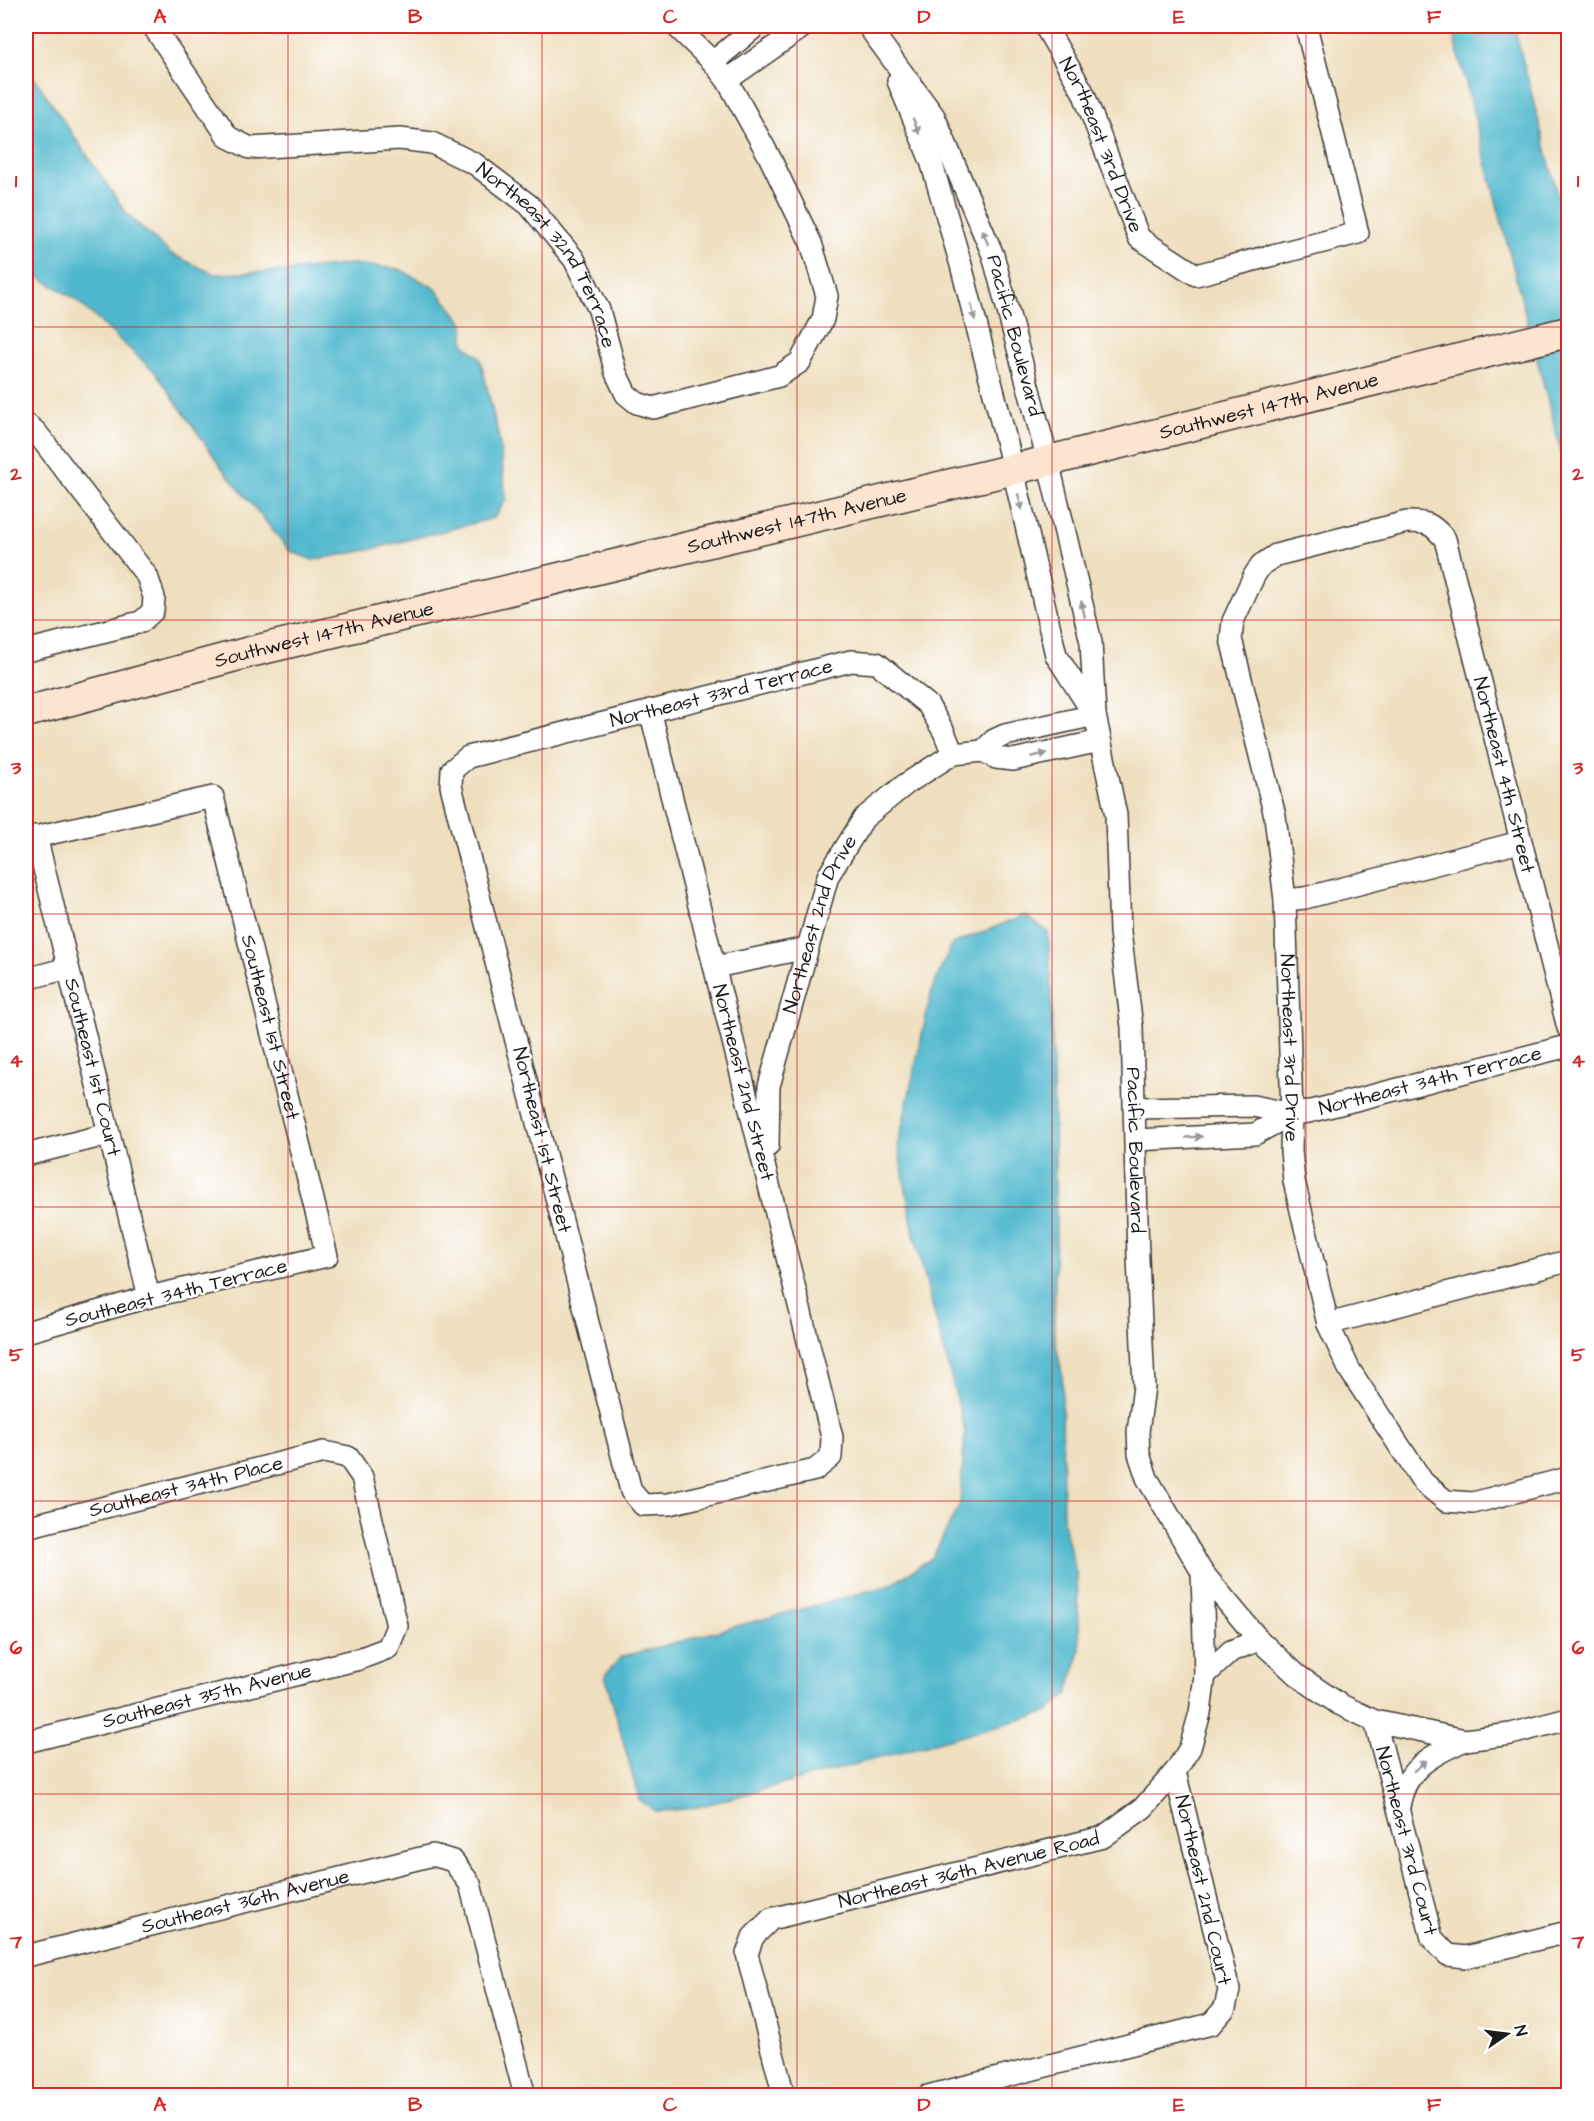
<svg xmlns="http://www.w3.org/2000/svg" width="1594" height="2121" font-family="'Architects Daughter',sans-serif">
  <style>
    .water { fill: #50b8ce; stroke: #366a75; stroke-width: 1.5 }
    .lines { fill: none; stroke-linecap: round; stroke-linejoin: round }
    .street-casing { stroke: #3c3934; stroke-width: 24 }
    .secondary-casing { stroke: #3c3934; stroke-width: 33 }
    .street { stroke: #fff; stroke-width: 21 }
    .secondary { stroke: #fde4d1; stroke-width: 30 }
    .oneway { fill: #999 }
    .grid { fill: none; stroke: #d62828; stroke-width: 1.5; stroke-opacity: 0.55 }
    .labels { text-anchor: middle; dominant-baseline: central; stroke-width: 5; stroke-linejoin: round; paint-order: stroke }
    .street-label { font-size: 20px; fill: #1c1c1c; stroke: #fff }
    .neatline { fill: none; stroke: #d62828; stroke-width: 2 }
    .grid-label { font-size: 20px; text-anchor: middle; font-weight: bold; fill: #d62828 }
  </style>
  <rect width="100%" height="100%" fill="#fff"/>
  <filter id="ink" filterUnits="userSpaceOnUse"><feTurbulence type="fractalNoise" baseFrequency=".0167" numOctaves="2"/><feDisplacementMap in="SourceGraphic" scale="12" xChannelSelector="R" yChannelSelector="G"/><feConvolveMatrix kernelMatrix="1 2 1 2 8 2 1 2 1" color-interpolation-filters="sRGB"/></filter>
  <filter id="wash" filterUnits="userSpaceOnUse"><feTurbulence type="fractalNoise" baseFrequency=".008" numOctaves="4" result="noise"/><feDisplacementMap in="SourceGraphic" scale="24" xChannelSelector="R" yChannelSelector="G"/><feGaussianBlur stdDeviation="1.35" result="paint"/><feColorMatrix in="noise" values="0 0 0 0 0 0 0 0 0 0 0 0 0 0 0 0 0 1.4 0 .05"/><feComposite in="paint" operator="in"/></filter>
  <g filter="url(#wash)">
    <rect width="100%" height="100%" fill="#efdfbf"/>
    <path class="water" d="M1451 26H1514L1568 235V479Z
      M26 66 127 214 171 254 214 274 288 271 353 264 399 269 435 288 464 324V344L480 358 499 438 506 499 494 518 368 550 313 560 290 551 222 468 156 373 75 299 26 269Z
      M1025 915 1048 932 1051 977 1056 1220 1054 1334 1062 1374 1063 1521 1077 1577 1080 1651 1068 1693 1048 1712 694 1808 656 1812 639 1799 605 1675 621 1657 891 1585 932 1558 960 1504 965 1431 914 1235 898 1145 932 989 952 944Z"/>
  </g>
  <g filter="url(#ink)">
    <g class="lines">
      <defs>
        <g id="street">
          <path id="s1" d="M153 26 228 137 250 148 400 139 432 143 475 164 529 205 574 259 599 310 616 373 626 394 637 403 653 408 779 376 800 362 823 319 827 296 811 243 769 156 727 80 713 62 676 26"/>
          <path id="s2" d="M868 26 934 116 993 255 1048 461 1091 642 1095 715 1116 815 1120 932 1132 1027 1138 1258 1144 1387 1138 1432 1139 1454 1147 1478 1202 1572"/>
          <path id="s3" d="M1045 26 1083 92 1139 238 1196 275 1358 233 1306 26"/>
          <path d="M713 62 756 26"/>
          <path d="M727 80 804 26"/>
          <path d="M898 81 931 161 961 265 1008 448 1056 655 1093 713"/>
          <path d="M26 424 36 432 147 576 154 597 153 611 141 622 26 651"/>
          <path id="s4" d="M650 710 832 1437 831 1457 815 1470 669 1504 643 1505 631 1491 451 786 452 770 468 757 851 661 877 663 928 705 944 732 953 754"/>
          <path d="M983 751 994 740 1005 735 1095 715"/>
          <path id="s5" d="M36 836 149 1297"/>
          <path id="s6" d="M26 839 213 797 327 1256 149 1297 26 1332"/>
          <path d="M1285 900 1305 898 1520 842"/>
          <path d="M715 967 807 948"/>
          <path d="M26 979 68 968"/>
          <path id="s7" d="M1568 1028 1445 539C1431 523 1428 522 1407 522L1276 555 1261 565 1254 576 1233 621 1231 639 1275 816 1285 900 1292 1114 1291 1151 1294 1181 1328 1324 1349 1369 1423 1482 1446 1501 1473 1503 1568 1478"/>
          <path id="s8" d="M1135 1108 1253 1106 1292 1114 1308 1112 1568 1046"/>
          <path d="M1136 1140 1255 1134 1292 1114"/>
          <path id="s9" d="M768 1146 769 1086 828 876 864 818 906 784 953 754 983 751 996 758 1013 760 1100 741"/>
          <path d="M26 1155 109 1134"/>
          <path d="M1328 1324 1568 1261"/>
          <path id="s10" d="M26 1527 324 1452 348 1457 362 1477 397 1626 388 1648 359 1659 26 1742"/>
          <path d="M1205 1675 1231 1651 1259 1640"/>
          <path id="s11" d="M1375 1721 1432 1938 1448 1955 1466 1957 1568 1932"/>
          <path d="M1399 1807C1405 1767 1431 1756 1465 1740"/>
          <path id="s12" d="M26 1956 433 1855 453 1861 470 1884 525 2096"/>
          <path id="s13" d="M784 2096 747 1954 753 1937 771 1919 1103 1837 1143 1808 1175 1772 1190 1748 1200 1713 1205 1675 1202 1572 1259 1640 1298 1676 1339 1704 1375 1721 1465 1740 1511 1734 1568 1719"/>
          <path d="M928 2096 1211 2024 1225 2008 1229 1990 1175 1772"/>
        </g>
        <g id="secondary">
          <path id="s14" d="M26 712 250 652 1048 461 1568 332"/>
        </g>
      </defs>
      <use href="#street" class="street-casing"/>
      <use href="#secondary" class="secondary-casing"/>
      <use href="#street" class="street"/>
      <use href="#secondary" class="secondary"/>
    </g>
    <defs><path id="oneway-solid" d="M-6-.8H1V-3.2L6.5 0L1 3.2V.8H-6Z" transform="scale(1.5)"/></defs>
    <g class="oneway">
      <use href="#oneway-solid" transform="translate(916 126) rotate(68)"/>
      <use href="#oneway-solid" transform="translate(985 237) rotate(-113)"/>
      <use href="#oneway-solid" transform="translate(973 312) rotate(76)"/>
      <use href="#oneway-solid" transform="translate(1020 502) rotate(77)"/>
      <use href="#oneway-solid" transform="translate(1083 609) rotate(-103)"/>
      <use href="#oneway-solid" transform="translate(1039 755) rotate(-12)"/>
      <use href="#oneway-solid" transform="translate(1194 1137) rotate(-3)"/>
      <use href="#oneway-solid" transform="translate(1420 1766) rotate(-39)"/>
    </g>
  </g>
  <path class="grid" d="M288 26V2096M542 26V2096M797 26V2096M1052 26V2096M1306 26V2096M26 327H1568M26 620H1568M26 914H1568M26 1207H1568M26 1501H1568M26 1794H1568"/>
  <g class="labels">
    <g class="street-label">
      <text stroke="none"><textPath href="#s3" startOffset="132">Northeast 3rd Drive</textPath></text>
      <text stroke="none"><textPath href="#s1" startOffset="508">Northeast 32nd Terrace</textPath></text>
      <text stroke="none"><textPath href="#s2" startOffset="346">Pacific Boulevard</textPath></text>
      <text stroke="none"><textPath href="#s14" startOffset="1280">Southwest 147th Avenue</textPath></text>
      <text stroke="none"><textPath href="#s14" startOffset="794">Southwest 147th Avenue</textPath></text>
      <text stroke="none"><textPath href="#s14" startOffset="308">Southwest 147th Avenue</textPath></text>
      <text stroke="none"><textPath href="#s4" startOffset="2010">Northeast 33rd Terrace</textPath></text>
      <text transform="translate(1504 775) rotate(76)">Northeast 4th Street</text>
      <text stroke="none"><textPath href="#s9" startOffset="230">Northeast 2nd Drive</textPath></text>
      <text stroke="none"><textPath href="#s6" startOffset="429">Southeast 1st Street</textPath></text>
      <text stroke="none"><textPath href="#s7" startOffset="1197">Northeast 3rd Drive</textPath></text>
      <text stroke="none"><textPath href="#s5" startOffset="238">Southeast 1st Court</textPath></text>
      <text stroke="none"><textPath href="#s8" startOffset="300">Northeast 34th Terrace</textPath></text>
      <text stroke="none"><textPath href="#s4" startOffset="384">Northeast 2nd Street</textPath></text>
      <text transform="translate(542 1140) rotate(76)">Northeast 1st Street</text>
      <text stroke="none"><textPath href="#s2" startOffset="1173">Pacific Boulevard</textPath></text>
      <text transform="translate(176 1293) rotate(-14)">Southeast 34th Terrace</text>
      <text stroke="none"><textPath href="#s10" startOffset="165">Southeast 34th Place</textPath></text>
      <text transform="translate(207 1696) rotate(-14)">Southeast 35th Avenue</text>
      <text stroke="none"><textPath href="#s11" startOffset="124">Northeast 3rd Court</textPath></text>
      <text stroke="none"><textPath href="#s13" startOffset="394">Northeast 36th Avenue Road</textPath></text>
      <text transform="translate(1203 1890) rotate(77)">Northeast 2nd Court</text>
      <text stroke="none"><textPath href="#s12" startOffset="226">Southeast 36th Avenue</textPath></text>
    </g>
  </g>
  <rect width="1594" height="2121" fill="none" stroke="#fff" stroke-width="66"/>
  <g transform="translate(1507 2034) rotate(76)" stroke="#ffffff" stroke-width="4.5" paint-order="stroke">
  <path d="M0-4.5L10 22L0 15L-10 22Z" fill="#1c1c1c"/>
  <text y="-9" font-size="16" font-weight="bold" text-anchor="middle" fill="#1c1c1c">N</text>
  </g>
  <rect x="33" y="33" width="1528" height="2055" class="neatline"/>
  <g class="grid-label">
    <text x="160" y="23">A</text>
    <text x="415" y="23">B</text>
    <text x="670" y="23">C</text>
    <text x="924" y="23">D</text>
    <text x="1179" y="23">E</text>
    <text x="1434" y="23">F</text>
    <text x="16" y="187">1</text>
    <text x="1578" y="187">1</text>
    <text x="16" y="480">2</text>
    <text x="1578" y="480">2</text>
    <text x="16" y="774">3</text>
    <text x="1578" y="774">3</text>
    <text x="16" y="1067">4</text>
    <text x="1578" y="1067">4</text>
    <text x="16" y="1361">5</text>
    <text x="1578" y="1361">5</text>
    <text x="16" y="1654">6</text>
    <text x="1578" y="1654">6</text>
    <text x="16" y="1948">7</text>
    <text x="1578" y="1948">7</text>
    <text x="160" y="2111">A</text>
    <text x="415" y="2111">B</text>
    <text x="670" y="2111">C</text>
    <text x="924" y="2111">D</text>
    <text x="1179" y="2111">E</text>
    <text x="1434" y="2111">F</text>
  </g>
</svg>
